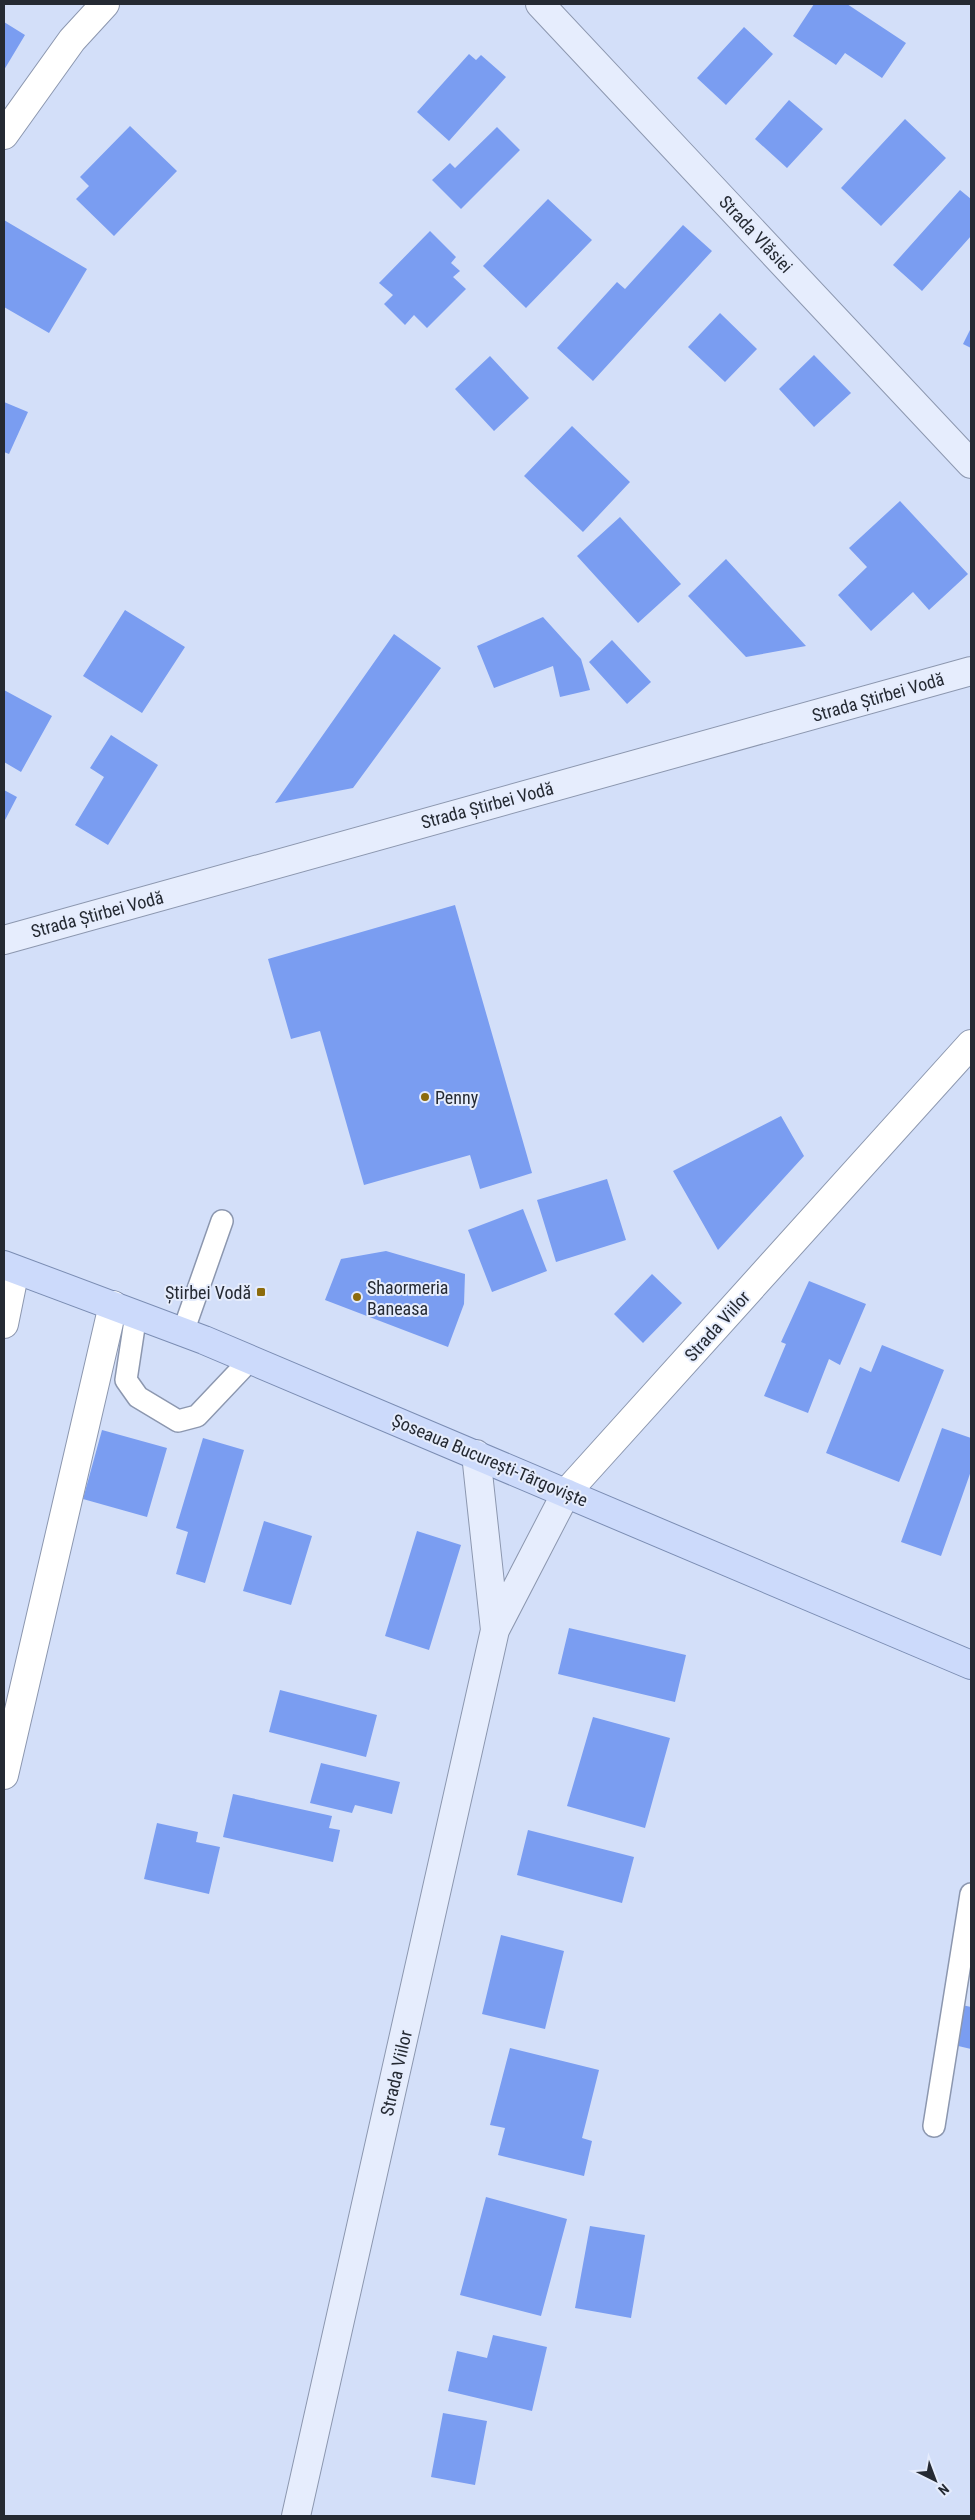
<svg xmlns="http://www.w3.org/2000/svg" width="975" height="2520" font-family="'Roboto Condensed',sans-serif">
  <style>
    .building { fill: #7a9df1 }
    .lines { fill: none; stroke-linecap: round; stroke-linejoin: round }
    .lane-casing { stroke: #8c97af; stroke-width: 24 }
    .street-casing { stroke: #8c97af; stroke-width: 30 }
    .secondary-casing { stroke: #8c97af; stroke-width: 30 }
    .primary-casing { stroke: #7b8db3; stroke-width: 30 }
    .lane { stroke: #fff; stroke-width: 21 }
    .street { stroke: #fff; stroke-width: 28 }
    .secondary { stroke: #e6edfd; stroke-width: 28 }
    .primary { stroke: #ccdafb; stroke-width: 28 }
    .poi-dot { fill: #8c6b0c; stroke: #e5ecfc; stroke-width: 2 }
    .labels { text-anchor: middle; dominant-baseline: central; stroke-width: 4; stroke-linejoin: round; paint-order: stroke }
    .street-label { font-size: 18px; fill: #252a33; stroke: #e5ecfc }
    .poi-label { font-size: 18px; fill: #252a33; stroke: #e5ecfc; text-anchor: start }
  </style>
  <rect width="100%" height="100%" fill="#d3dff9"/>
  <path class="building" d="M814 4H847L906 43 882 78 845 53 836 65 793 36Z
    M4 22 25 35 4 70Z
    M744 27 773 54 726 105 697 78Z
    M469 54 476 60 481 55 506 77 449 141 417 112Z
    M789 100 823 129 787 168 755 139Z
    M905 119 946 158 881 226 841 188Z
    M130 126 177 171 114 236 76 199 89 186 80 177Z
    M497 127 520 150 461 209 432 180 450 163 455 168Z
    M960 190 971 199V236L922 291 893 265Z
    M548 199 592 240 526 308 483 266Z
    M4 220 87 269 49 333 4 307Z
    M683 225 712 251 593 381 557 348 617 282 625 289Z
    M430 231 456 257 451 263 460 271 453 277 466 289 427 328 414 315 405 325 384 304 393 295 379 283Z
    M720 313 757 349 725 382 688 347Z
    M971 328V348L963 344Z
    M814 355 851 393 814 427 779 389Z
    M490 356 529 398 494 431 455 389Z
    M4 402 28 412 9 454 4 452Z
    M572 426 630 482 583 532 524 476Z
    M900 501 968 574 929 610 913 592 871 631 838 595 867 567 849 548Z
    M620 517 681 584 638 623 577 556Z
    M726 559 806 646 746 657 688 596Z
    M125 610 185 647 142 713 83 676Z
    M543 617 581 659 590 690 560 697 553 666 494 688 477 646Z
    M394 634 441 668 353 788 275 803Z
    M612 640 651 682 627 704 589 662Z
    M4 690 52 716 21 772 4 762Z
    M111 735 158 765 108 845 75 825 104 777 90 768Z
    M4 790 17 797 4 822Z
    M455 905 532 1173 480 1189 470 1155 364 1185 320 1031 291 1039 268 959Z
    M781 1116 804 1156 718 1250 673 1171Z
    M607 1179 626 1240 556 1262 537 1200Z
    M523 1209 547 1271 492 1292 468 1230Z
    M386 1251 465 1274 464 1304 448 1347 325 1300 341 1259Z
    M652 1274 682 1303 643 1343 614 1314Z
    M809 1281 866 1304 840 1365 829 1359 808 1413 764 1396 786 1344 781 1342Z
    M882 1345 944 1370 899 1482 826 1453 860 1367 871 1372Z
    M942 1428 971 1438V1471L941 1556 901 1542Z
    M102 1430 167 1448 147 1517 83 1499Z
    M203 1438 244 1450 205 1583 176 1574 188 1532 176 1528Z
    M264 1521 312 1536 291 1605 243 1591Z
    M417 1531 461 1545 429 1650 385 1636Z
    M569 1628 686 1655 675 1702 558 1674Z
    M280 1690 377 1715 366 1757 269 1732Z
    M593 1717 670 1738 645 1828 567 1806Z
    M321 1763 400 1782 392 1814 355 1805 352 1813 310 1803Z
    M233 1794 332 1816 329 1828 340 1830 333 1862 223 1837Z
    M157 1823 198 1832 196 1842 220 1847 209 1894 144 1879Z
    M528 1830 634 1857 622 1903 517 1875Z
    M501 1935 564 1951 545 2029 482 2014Z
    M962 2005 971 2007V2049L954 2045Z
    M510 2048 599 2070 582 2138 592 2141 584 2176 498 2155 505 2128 490 2125Z
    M486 2197 567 2219 541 2316 460 2295Z
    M590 2226 645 2235 631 2318 575 2308Z
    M493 2335 547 2347 532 2411 448 2391 457 2351 487 2358Z
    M443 2413 487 2421 475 2485 431 2477Z"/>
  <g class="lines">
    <defs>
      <path id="lane" d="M136 1314 126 1380 138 1397 178 1421 197 1416 250 1360
        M183 1332 222 1221
        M934 2126 971 1894"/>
      <path id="street" d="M4 135 72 40 105 4
        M4 1324 15 1270
        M566 1493 971 1044
        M4 1775 113 1305"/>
      <path id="secondary" d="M540 4 971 464
        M4 940 971 671
        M476 1454 495 1630
        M296 2516 495 1630 566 1493"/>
      <path id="primary" d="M4 1265 204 1340 971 1665"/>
    </defs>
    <use href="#lane" class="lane-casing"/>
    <use href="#street" class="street-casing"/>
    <use href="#secondary" class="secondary-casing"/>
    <use href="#primary" class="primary-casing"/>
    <use href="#lane" class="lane"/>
    <use href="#street" class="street"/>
    <use href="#secondary" class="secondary"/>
    <use href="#primary" class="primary"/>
  </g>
  <g class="poi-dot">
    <circle cx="425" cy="1097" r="5"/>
    <rect x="256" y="1287" width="10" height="10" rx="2.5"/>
    <circle cx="357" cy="1297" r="5"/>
  </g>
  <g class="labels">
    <g class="street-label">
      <text transform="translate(756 234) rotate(47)">Strada Vlăsiei</text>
      <text transform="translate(878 697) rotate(-16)">Strada Știrbei Vodă</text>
      <text transform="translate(487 805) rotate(-15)">Strada Știrbei Vodă</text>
      <text transform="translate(97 914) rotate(-15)">Strada Știrbei Vodă</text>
      <text transform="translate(717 1326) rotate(-48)">Strada Viilor</text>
      <text transform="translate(490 1460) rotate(23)">Șoseaua București-Târgoviște</text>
      <text transform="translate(396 2073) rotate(-77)">Strada Viilor</text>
    </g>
    <g class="poi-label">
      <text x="435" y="1097">Penny</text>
      <text x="367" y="1287">Shaormeria<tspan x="367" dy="21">Baneasa</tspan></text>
      <text x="251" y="1292" text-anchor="end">Știrbei Vodă</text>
    </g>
  </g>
  <rect width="975" height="2520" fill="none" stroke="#252a33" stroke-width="10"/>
  <g transform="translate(935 2480) rotate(138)" stroke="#e5ecfc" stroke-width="4" paint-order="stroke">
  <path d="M0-4L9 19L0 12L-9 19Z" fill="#252a33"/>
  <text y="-8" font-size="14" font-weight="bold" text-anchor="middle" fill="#252a33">N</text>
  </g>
</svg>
